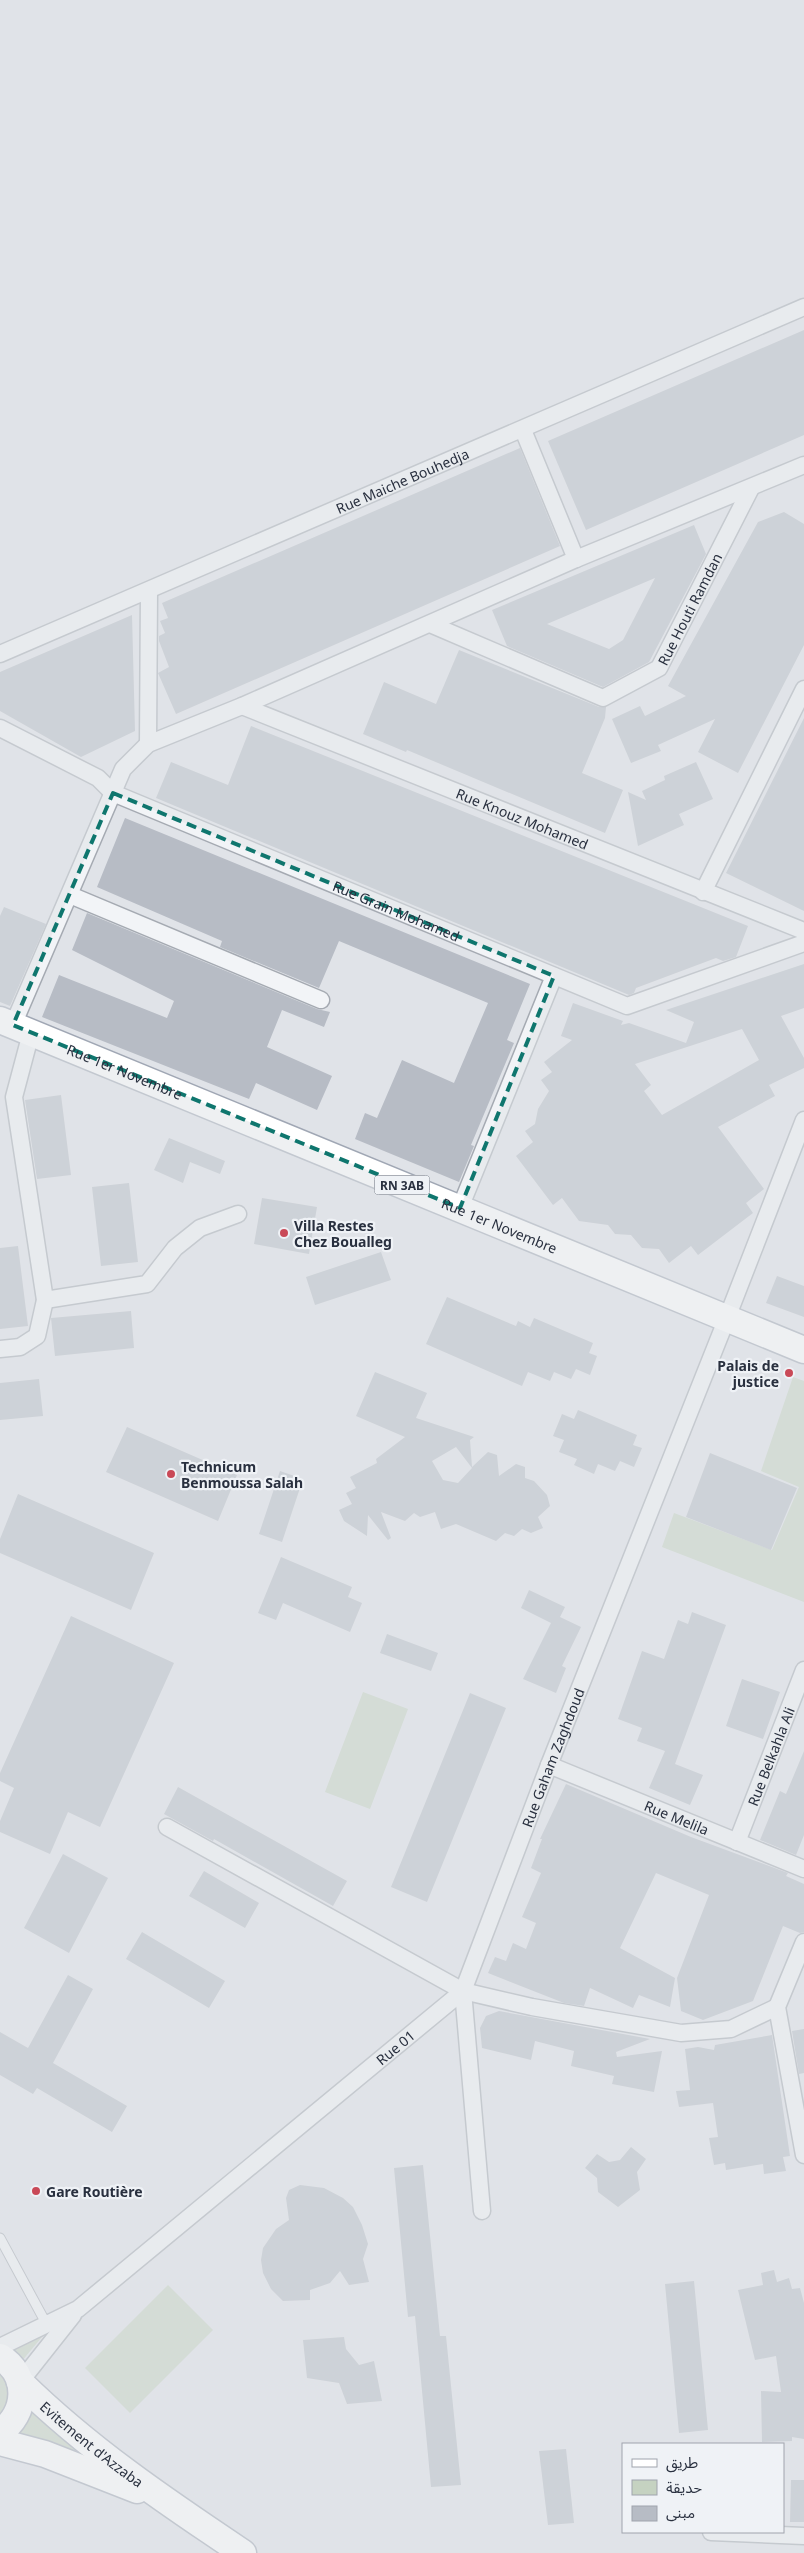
<svg xmlns="http://www.w3.org/2000/svg" width="804" height="2553" font-family="'Noto Sans','Noto Sans Arabic',sans-serif">
  <style>
    .green { fill: #c5d2c1 }
    .building { fill: #b7bcc5; fill-rule: evenodd }
    .lines { fill: none; stroke-linecap: round; stroke-linejoin: round }
    .lane-casing { stroke: #a5aab2; stroke-width: 11 }
    .street-casing { stroke: #a5aab2; stroke-width: 19 }
    .primary-casing { stroke: #a0a7b4; stroke-width: 29 }
    .lane { stroke: #f2f4f7; stroke-width: 9 }
    .street { stroke: #f2f4f7; stroke-width: 16 }
    .primary { stroke: #fff; stroke-width: 26 }
    .marked { fill: none; stroke: #0f766e; stroke-width: 4; stroke-dasharray: 10 6; stroke-linejoin: round }
    .poi-dot { fill: #c94957; stroke: #eff2f6; stroke-width: 2 }
    .labels { text-anchor: middle; dominant-baseline: central; stroke-width: 4.5; stroke-linejoin: round; paint-order: stroke }
    .shield { fill: #eff2f6; stroke: #646a76; stroke-width: 1 }
    .shield-label { font-size: 12px; font-weight: bold; fill: #29303f }
    .street-label { font-size: 14px; fill: #29303f; stroke: #eff2f6 }
    .poi-label { font-size: 14px; font-weight: bold; fill: #29303f; stroke: #eff2f6; text-anchor: start }
  </style>
  <rect width="100%" height="100%" fill="#e0e3e8"/>
  <path class="green" d="M793 1377 804 1381V1602L662 1547 674 1513 772 1550 799 1487 761 1471Z
    M363 1692 408 1709 370 1809 325 1792Z
    M168 2285 213 2330 130 2413 85 2368Z
    M47 2331 21 2362 10 2349Z
    M0 2366C11 2385 14 2396 0 2414Z
    M30 2405 102 2463 16 2434Z"/>
  <path class="building" d="M804 330V435L586 530 548 441Z
    M520 448 560 546 176 714 158 673 169 667 159 641V636L165 633 160 621 168 618 162 603Z
    M784 512 804 524V645L738 773 698 752 715 719 658 745 661 751 631 763 612 719 640 706 645 716 686 696 668 686 758 522Z
    M694 525 706 554 649 662 603 687 507 646 492 610ZM655 578 623 640 609 649 547 624Z
    M132 615 135 731 81 757 0 711V672Z
    M459 650 599 707H606L605 718 582 773 623 790 605 833 407 750 406 752 363 734 384 682 436 704Z
    M804 718V911L726 873Z
    M251 726 748 926 736 957 723 961 716 958 636 988 634 993 629 995 156 798 171 762 228 785Z
    M696 762 713 799 679 814 684 825 638 846 628 792 646 800 642 791 665 780 664 776Z
    M125 818 530 984 507 1040 514 1043 471 1145 474 1146 459 1182 355 1139 365 1113 377 1118 402 1060 454 1083 488 1003 339 941 319 988 220 947 222 941 97 887Z
    M4 907 46 924 10 1006 0 1002V916Z
    M87 913 317 1009 330 1012 324 1027 282 1010 267 1047 332 1076 317 1110 256 1083 249 1099 42 1017 59 975 167 1018 174 1001 72 950Z
    M804 964V1008L781 1016 804 1058V1068L769 1085 775 1096 718 1127 764 1189 746 1203 753 1213 698 1255 691 1246 669 1263 659 1249 642 1248 631 1235 615 1234 608 1225 579 1221 562 1198 553 1205 516 1156 533 1142 525 1131 535 1124 538 1109 549 1091 541 1080 552 1072 544 1062 572 1040 561 1036 573 1003 623 1021 621 1025 629 1023 686 1043 694 1022 666 1010ZM742 1029 759 1060 662 1115 644 1091 651 1085 635 1064Z
    M61 1095 71 1175 37 1179 25 1100Z
    M169 1138 225 1161 220 1174 190 1162 183 1183 154 1170Z
    M129 1183 138 1262 101 1266 92 1187Z
    M262 1198 317 1207 309 1254 254 1244Z
    M18 1246 28 1326 0 1329V1248Z
    M381 1252 391 1280 315 1305 306 1277Z
    M777 1276 804 1286V1317L766 1303Z
    M447 1297 516 1326 518 1321 530 1327 534 1318 593 1343 589 1353 597 1356 590 1375 576 1369 571 1379 554 1372 550 1381 528 1372 522 1386 426 1344Z
    M131 1311 134 1348 55 1356 51 1318Z
    M375 1372 427 1393 416 1418 474 1437 470 1440 472 1467 488 1452 497 1455 499 1476 516 1464 525 1467V1478L534 1481 547 1495 550 1506 538 1517 543 1528 531 1533 522 1529 514 1536 505 1533 496 1541 456 1524 441 1529 435 1512 420 1517 414 1513 405 1521 381 1512 391 1538 388 1540 368 1515 367 1536 344 1521 339 1510 352 1504 346 1493 356 1488 350 1477 377 1463 376 1459 405 1437 356 1416ZM456 1447 472 1468 458 1483 443 1480 432 1461Z
    M39 1379 43 1416 0 1420V1383Z
    M578 1410 637 1435 633 1445 642 1448 634 1467 620 1461 615 1471 598 1464 594 1474 574 1465 577 1459 559 1452 564 1440 553 1436 562 1414 574 1419Z
    M127 1427 237 1475 218 1521 106 1472Z
    M710 1453 797 1488 771 1550 686 1517Z
    M280 1471 303 1479 282 1542 259 1534Z
    M18 1494 154 1553 131 1610 0 1553V1539Z
    M281 1557 352 1587 348 1597 362 1603 350 1632 283 1603 276 1620 258 1613Z
    M529 1590 565 1607 560 1617 581 1627 562 1666 566 1668 556 1693 523 1679 551 1623 521 1608Z
    M692 1612 726 1625 675 1764 703 1775 690 1805 649 1788 665 1751 637 1741 642 1728 618 1719 642 1651 664 1659 678 1620 688 1624Z
    M71 1616 174 1663 100 1827 68 1812 50 1854 0 1832V1821L14 1788 0 1781V1773Z
    M387 1634 438 1653 431 1671 380 1653Z
    M742 1679 780 1692 763 1739 726 1726Z
    M470 1693 506 1708 427 1902 391 1887Z
    M804 1751V1835L796 1855 760 1840 780 1791 786 1794Z
    M566 1784 691 1837 788 1873 786 1876 804 1884V1932L800 1933 783 1926 753 2001 703 2020 681 2011 677 1978 709 1895 656 1873 620 1948 675 1978 670 2007 639 1995 633 2008 590 1988 584 2006 564 2003 488 1973 495 1957 506 1961 513 1943 526 1949 536 1923 522 1917 541 1873 531 1868 542 1839H540Z
    M178 1787 347 1881 333 1906 214 1839 213 1841 164 1814Z
    M63 1854 108 1878 69 1953 24 1928Z
    M204 1871 259 1903 245 1928 189 1896Z
    M142 1932 225 1981 209 2008 126 1959Z
    M68 1975 93 1989 53 2063 127 2106 112 2132 37 2088 33 2094 0 2075V2032L28 2048Z
    M499 2011 650 2039 616 2052 617 2057 662 2051 654 2092 612 2084 614 2076 571 2066 574 2051 535 2041 531 2060 482 2048 480 2028 486 2016Z
    M804 2029V2073L799 2074 792 2031Z
    M772 2035 790 2156 783 2157 786 2171 764 2174 763 2164 726 2170 725 2163 714 2165 709 2138 718 2137 713 2103 679 2107 676 2091 690 2090 685 2049 698 2047 714 2050 715 2045Z
    M631 2147 646 2159 637 2172 640 2190 618 2207 598 2192 597 2178 585 2168 597 2154 609 2162 620 2160Z
    M423 2165 440 2336H446L461 2485 431 2487 415 2316 408 2317 394 2168Z
    M300 2185 324 2188 343 2198 353 2207 362 2225 368 2244 363 2259 369 2282 349 2285 340 2271 330 2283 310 2290V2300L283 2301 271 2289 263 2273 261 2260 263 2248 276 2229 289 2220 286 2198 289 2190Z
    M774 2270 777 2282 789 2278 792 2289 800 2288 804 2303V2439L792 2437V2441L762 2442 761 2391 781 2392 776 2356 755 2360 738 2290 763 2285 761 2273Z
    M694 2281 708 2430 679 2433 665 2284Z
    M344 2337 346 2349 359 2365 374 2361 382 2401 347 2404 339 2383 307 2378 303 2340Z
    M566 2449 574 2523 548 2525 539 2451Z
    M791 2480H804V2522H790Z"/>
  <g class="lines">
    <defs>
      <path id="lane" d="M0 2238 47 2325"/>
      <g id="street">
        <path d="M523 430 576 559"/>
        <path id="s1" d="M430 624 603 698 659 668 751 488"/>
        <path id="s2" d="M0 654 804 307"/>
        <path id="s3" d="M242 706 804 931"/>
        <path id="s4" d="M0 728 98 778 113 793 627 1006 804 943"/>
        <path d="M148 744 149 591"/>
        <path d="M703 892 804 689"/>
        <path d="M70 895 321 1000"/>
        <path d="M13 1025 123 769 148 744 242 706 576 559 804 465"/>
        <path d="M460 1208 554 976"/>
        <path d="M45 1300 147 1284 175 1248 200 1228 238 1214"/>
        <path d="M0 1349 20 1347 37 1336 45 1300 14 1097 31 1033"/>
        <path id="s5" d="M549 1765 804 1869"/>
        <path d="M167 1827 463 1991 532 2007 681 2033 731 2029 777 2007"/>
        <path id="s6" d="M737 1842 804 1670"/>
        <path d="M804 1942 777 2007 804 2155"/>
        <path id="s7" d="M482 2211 463 1991 549 1765 727 1318 804 1120"/>
        <path id="s8" d="M0 2347 78 2309 463 1991"/>
        <path d="M20 2382 73 2315"/>
        <path d="M711 2532 804 2536"/>
      </g>
      <g id="primary">
        <path id="s9" d="M0 1020 804 1350"/>
        <path d="M0 2357C30 2375 27 2414 0 2432"/>
        <path id="s10" d="M20 2382C87 2448 165 2501 243 2553"/>
        <path d="M0 2442 45 2454 137 2490"/>
      </g>
    </defs>
    <use href="#lane" class="lane-casing"/>
    <use href="#street" class="street-casing"/>
    <use href="#primary" class="primary-casing"/>
    <use href="#lane" class="lane"/>
    <use href="#street" class="street"/>
    <use href="#primary" class="primary"/>
  </g>
  <path d="M0 0H804V2553H0ZM113 793 554 976 460 1208 13 1025Z" fill="#e0e3e8" fill-opacity=".55" fill-rule="evenodd"/>
  <path class="marked" d="M113 793 554 976 460 1208 13 1025Z"/>
  <g class="poi-dot">
    <circle cx="284" cy="1233" r="5"/>
    <circle cx="789" cy="1373" r="5"/>
    <circle cx="171" cy="1474" r="5"/>
    <circle cx="36" cy="2191" r="5"/>
  </g>
  <g class="labels">
    <rect class="shield" x="374.5" y="1175.5" width="55" height="19" rx="4"/>
    <g class="shield-label">
      <text x="402" y="1185">RN 3AB</text>
    </g>
    <g class="street-label">
      <text stroke="none"><textPath href="#s2" startOffset="438">Rue Maiche Bouhedja</textPath></text>
      <text stroke="none"><textPath href="#s1" startOffset="318">Rue Houti Ramdan</textPath></text>
      <text stroke="none"><textPath href="#s3" startOffset="302">Rue Knouz Mohamed</textPath></text>
      <text stroke="none"><textPath href="#s4" startOffset="438">Rue Grain Mohamed</textPath></text>
      <text stroke="none"><textPath href="#s9" startOffset="135">Rue 1er Novembre</textPath></text>
      <text stroke="none"><textPath href="#s9" startOffset="540">Rue 1er Novembre</textPath></text>
      <text stroke="none"><textPath href="#s7" startOffset="471">Rue Gaham Zaghdoud</textPath></text>
      <text stroke="none"><textPath href="#s6" startOffset="92">Rue Belkahla Ali</textPath></text>
      <text stroke="none"><textPath href="#s5" startOffset="138">Rue Melila</textPath></text>
      <text stroke="none"><textPath href="#s8" startOffset="498">Rue 01</textPath></text>
      <text stroke="none"><textPath href="#s10" startOffset="95">Evitement d'Azzaba</textPath></text>
    </g>
    <g class="poi-label">
      <text x="294" y="1225">Villa Restes<tspan x="294" dy="16">Chez Boualleg</tspan></text>
      <text x="779" y="1365" text-anchor="end">Palais de<tspan x="779" dy="16">justice</tspan></text>
      <text x="181" y="1466">Technicum<tspan x="181" dy="16">Benmoussa Salah</tspan></text>
      <text x="46" y="2191">Gare Routière</text>
    </g>
  </g>
  <rect x="622" y="2443" width="162" height="90" fill="#eff2f6" stroke="#a0a4ad"/>
  <rect x="632" y="2459" width="25" height="8" fill="#ffffff" stroke="#a0a4ad"/>
  <text x="666" y="2468" font-size="15" fill="#29303f">طريق</text>
  <rect x="632" y="2480" width="25" height="15" fill="#c5d2c1" stroke="#a0a4ad"/>
  <text x="666" y="2493" font-size="15" fill="#29303f">حديقة</text>
  <rect x="632" y="2506" width="25" height="15" fill="#b7bcc5" stroke="#a0a4ad"/>
  <text x="666" y="2518" font-size="15" fill="#29303f">مبنى</text>
</svg>
